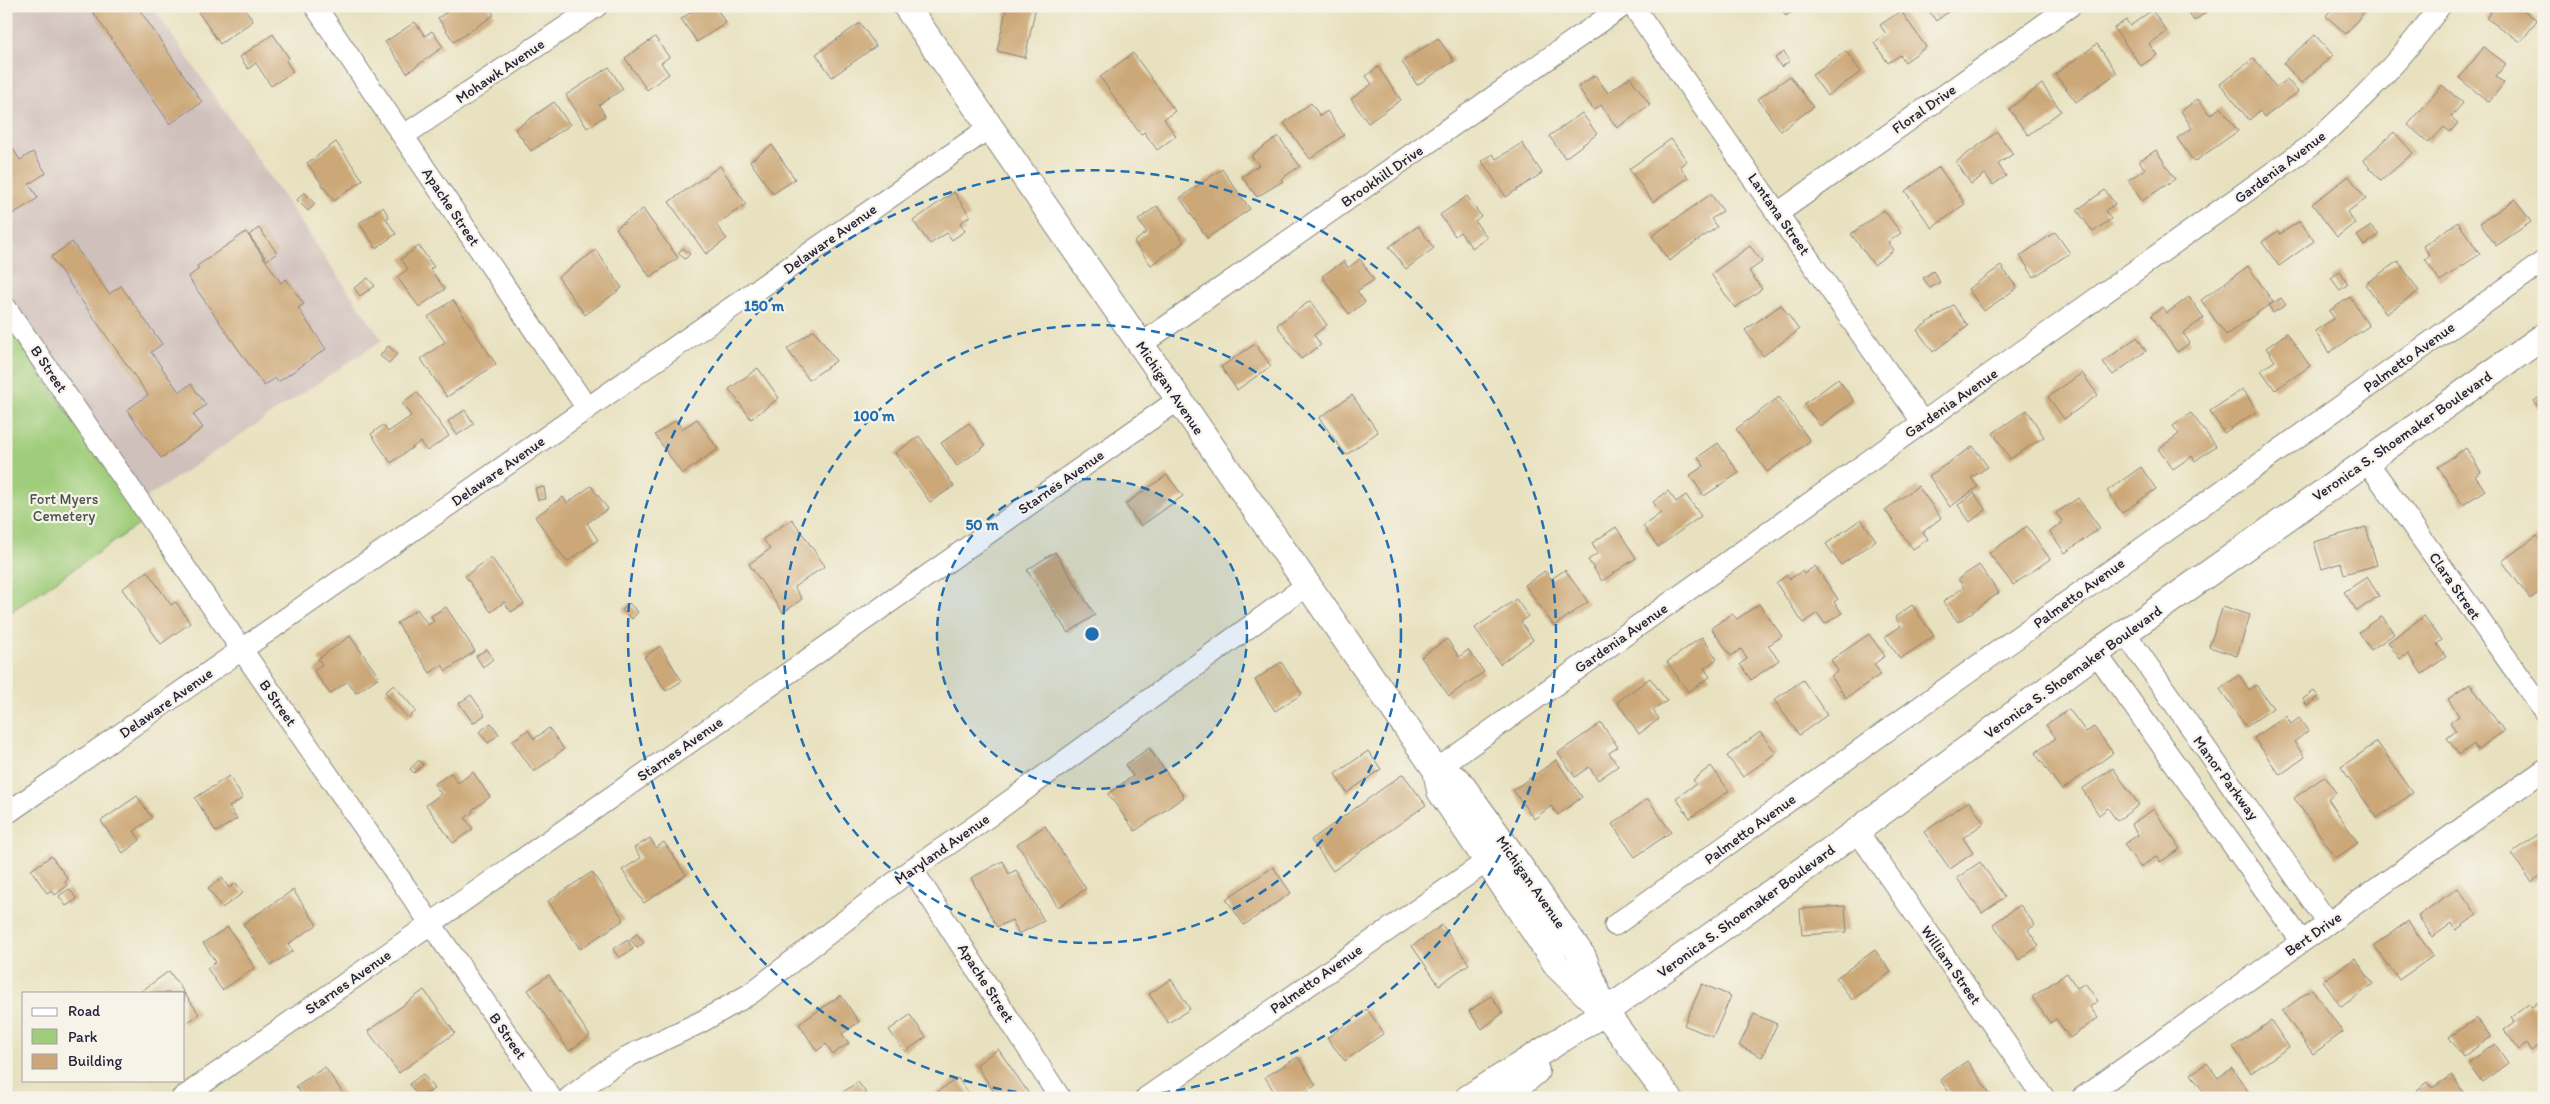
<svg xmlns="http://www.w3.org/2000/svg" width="2550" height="1104" font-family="Itim,sans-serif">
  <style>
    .industrial { fill: #d0c0bc }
    .green { fill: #a0cd7b; stroke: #61785b }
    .building { fill: #cca878 }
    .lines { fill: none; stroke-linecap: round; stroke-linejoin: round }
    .minor-casing { stroke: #85827d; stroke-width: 23 }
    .tertiary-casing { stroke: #85827d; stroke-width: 28 }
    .minor { stroke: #fff; stroke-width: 21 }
    .tertiary { stroke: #fff; stroke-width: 26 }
    .ring { fill: none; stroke: #1f6fb2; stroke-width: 2.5; stroke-dasharray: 9 6 }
    .labels { text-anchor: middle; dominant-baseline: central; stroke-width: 4.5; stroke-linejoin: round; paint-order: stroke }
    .street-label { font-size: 15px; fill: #22223b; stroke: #f7f3e8 }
    .park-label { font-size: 15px; fill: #48554e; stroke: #f7f3e8 }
    .centre { fill: #1f6fb2; stroke: #f7f3e8; stroke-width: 2.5 }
    .ring-label { font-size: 15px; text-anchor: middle; font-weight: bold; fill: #1f6fb2; stroke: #f7f3e8; stroke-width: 4.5; stroke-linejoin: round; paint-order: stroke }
  </style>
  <rect width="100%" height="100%" fill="#f7f3e8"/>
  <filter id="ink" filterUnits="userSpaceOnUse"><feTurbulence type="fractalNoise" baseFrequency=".02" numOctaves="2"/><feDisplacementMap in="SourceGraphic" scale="10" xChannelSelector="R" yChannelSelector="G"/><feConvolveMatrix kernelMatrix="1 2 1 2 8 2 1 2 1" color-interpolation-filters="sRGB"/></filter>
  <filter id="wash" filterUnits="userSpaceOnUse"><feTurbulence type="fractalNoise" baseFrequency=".0096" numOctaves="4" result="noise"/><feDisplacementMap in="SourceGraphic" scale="20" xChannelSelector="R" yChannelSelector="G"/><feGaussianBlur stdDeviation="1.12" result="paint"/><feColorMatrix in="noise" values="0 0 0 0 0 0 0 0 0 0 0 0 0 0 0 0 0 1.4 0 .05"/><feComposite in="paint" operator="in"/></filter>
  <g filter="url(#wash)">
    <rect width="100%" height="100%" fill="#e8e1bf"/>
    <path class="industrial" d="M6 6H152L382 340 140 502 6 308Z"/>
    <path class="green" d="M6 323 143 522 6 615Z"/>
    <g id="blocks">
      <path class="building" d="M101 6H137L202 102 170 124 93 12Z
        M194 6H243L253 21 220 44Z
        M443 6H488L494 15 454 42 438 18 447 12Z
        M700 6H715L726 23 697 42 681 19Z
        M1007 6H1036L1025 58 997 51Z
        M1780 6H1800L1786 16Z
        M1926 6H1956L1936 21Z
        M2184 6H2215L2194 21Z
        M2334 6H2369L2346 34 2326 16Z
        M2495 6H2528L2524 11 2537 20 2521 42 2486 18Z
        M2152 10 2167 32 2149 44 2157 55 2141 66 2114 28 2126 20 2130 26Z
        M1901 11 1926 47 1905 62 1900 55 1888 63 1874 43 1886 34 1880 25Z
        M415 22 425 36 432 31 443 47 407 73 385 42Z
        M860 23 876 46 832 77 816 54Z
        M273 34 289 58 286 61 293 72 271 86 256 63 248 69 240 57Z
        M2315 35 2333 55 2301 83 2283 63Z
        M655 37 669 57 661 63 669 74 647 90 625 58Z
        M1438 38 1454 61 1417 85 1402 62Z
        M2097 44 2117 73 2076 102 2055 74Z
        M2484 47 2506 64 2496 76 2504 83 2489 102 2459 78Z
        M1846 51 1861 72 1827 96 1812 75Z
        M1784 52 1790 61 1781 67 1775 58Z
        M1133 53 1175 111 1164 119 1176 136 1157 150 1144 132 1141 135 1100 77Z
        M2254 58 2276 87 2287 79 2298 92 2265 117 2260 111 2249 120 2220 84Z
        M609 67 623 89 599 105 605 116 587 128 566 95Z
        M1378 67 1401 100 1368 123 1351 99 1372 84 1366 76Z
        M1595 75 1608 93 1630 77 1650 105 1617 128 1601 105 1594 110 1578 87Z
        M1790 76 1813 107 1781 131 1758 99Z
        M2042 84 2061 111 2028 135 2009 109Z
        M2442 85 2463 103 2451 117 2458 123 2450 132 2444 127 2429 143 2408 125Z
        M2198 99 2210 115 2221 107 2238 131 2194 162 2177 138 2192 128 2181 111Z
        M554 102 570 125 531 151 515 129Z
        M1311 103 1320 116 1327 111 1344 135 1310 159 1284 123Z
        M1582 113 1597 134 1565 158 1549 136Z
        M1997 132 2013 154 1998 164 2006 176 1993 185 1985 174 1971 184 1956 162Z
        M2394 132 2413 153 2381 181 2363 160Z
        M1278 136 1300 166 1281 179 1283 181 1257 197 1242 177 1259 165 1251 156Z
        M6 138 20 160 33 152 46 173 29 184 38 198 8 217Z
        M1671 139 1687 161 1680 166 1688 178 1653 202 1629 169Z
        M336 142 363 180 334 201 307 163Z
        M1522 143 1542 173 1506 197 1482 161 1493 154 1496 159Z
        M772 145 795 179 773 194 750 161Z
        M2156 150 2175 179 2142 201 2128 180 2145 169 2139 161Z
        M720 166 746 204 716 225 727 239 706 254 669 202Z
        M1939 167 1965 204 1932 228 1905 191Z
        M1222 169 1250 209 1207 238 1180 198Z
        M2349 176 2366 199 2347 212 2355 223 2337 237 2312 204Z
        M2105 190 2115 204 2105 211 2111 219 2093 232 2077 210Z
        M304 192 315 204 308 211 297 200Z
        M954 192 970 216 960 223 965 231 952 240 947 233 930 244 913 221Z
        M1711 194 1723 211 1711 219 1717 227 1669 261 1652 236Z
        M1467 196 1481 216 1475 221 1487 238 1472 248 1460 232 1455 236 1440 215Z
        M2515 199 2531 222 2496 246 2480 223Z
        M1157 206 1184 242 1151 265 1134 242 1147 232 1138 220Z
        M383 207 389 217 386 219 396 234 376 248 359 223Z
        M643 209 678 258 650 277 616 228Z
        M1884 210 1901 233 1888 242 1894 250 1874 265 1851 234Z
        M2300 221 2314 241 2279 266 2262 242 2278 231 2280 234Z
        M2458 222 2480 254 2440 281 2425 259 2430 256 2423 246Z
        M1418 226 1434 248 1406 269 1389 247Z
        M2371 226 2379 235 2364 246 2357 236Z
        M259 228 277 253 267 260 249 235Z
        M246 232 281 283 286 279 304 304 298 308 326 349 278 382 275 378 264 386 188 277 199 269 197 266Z
        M2055 232 2070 253 2034 277 2020 256Z
        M72 242 109 294 121 286 162 344 151 352 179 392 191 384 206 405 193 414 203 428 161 458 127 410 148 395 51 257Z
        M419 246 434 267 430 269 445 289 419 307 397 277 408 269 401 259Z
        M1750 246 1762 262 1749 271 1762 289 1735 308 1711 274Z
        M683 248 690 254 685 259 678 253Z
        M596 250 622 288 585 315 558 277Z
        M1360 259 1374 280 1357 291 1365 302 1349 314 1322 276 1344 261 1348 268Z
        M2398 261 2419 291 2386 314 2365 284Z
        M2001 266 2017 288 1984 311 1968 289Z
        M2248 266 2273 302 2226 335 2201 300Z
        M1933 271 1940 282 1930 288 1923 278Z
        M2340 271 2348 284 2340 290 2331 278Z
        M368 278 375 286 360 296 354 288Z
        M2189 297 2204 318 2183 333 2190 343 2177 352 2151 315 2163 307 2167 313Z
        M2350 297 2369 326 2329 353 2315 331 2334 318 2329 311Z
        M2281 298 2286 305 2273 313 2269 306Z
        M453 300 496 364 447 397 421 359 445 342 428 317Z
        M1310 301 1327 325 1314 335 1321 345 1301 359 1277 325Z
        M1781 305 1799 330 1763 356 1745 330Z
        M1953 305 1968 326 1933 352 1917 330Z
        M814 330 836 361 809 380 787 349Z
        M2287 333 2310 366 2275 390 2261 370 2275 361 2266 348Z
        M2137 337 2146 351 2113 375 2103 362Z
        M1255 344 1271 366 1237 390 1221 367Z
        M388 346 397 354 389 363 380 356Z
        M758 368 779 398 751 419 729 389Z
        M2082 373 2098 395 2064 419 2048 397Z
        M1838 379 1854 401 1820 426 1804 404Z
        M2243 389 2257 411 2224 433 2210 411Z
        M417 392 449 436 427 451 420 442 391 463 371 434 383 425 388 432 411 416 402 403Z
        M2544 394V415L2534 401Z
        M1352 395 1378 432 1346 455 1319 418Z
        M1779 397 1810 441 1767 472 1736 429Z
        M465 410 474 424 457 435 448 421Z
        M2027 410 2044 437 2010 459 1993 433Z
        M2191 413 2216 446 2195 461 2192 456 2173 469 2158 449 2179 434 2173 426Z
        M697 419 718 449 682 474 655 435 676 420 682 429Z
        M969 423 985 446 957 466 941 443Z
        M919 436 954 486 930 502 895 453Z
        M1718 443 1739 473 1704 496 1690 475 1704 466 1698 457Z
        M1973 446 1988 467 1971 478 1978 487 1950 507 1929 476Z
        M2466 448 2481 472 2475 476 2485 490 2463 505 2438 467Z
        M2141 467 2156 489 2122 513 2107 491Z
        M1167 475 1183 496 1141 526 1125 504Z
        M591 486 608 509 587 523 598 540 567 562 535 517 563 497 567 503Z
        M1918 486 1941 518 1923 532 1928 539 1913 549 1885 510Z
        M544 487 546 499 538 500 535 488Z
        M1668 491 1676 502 1686 495 1701 516 1658 547 1643 526 1661 513 1653 502Z
        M1974 493 1986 510 1970 522 1958 505Z
        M2078 498 2100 528 2065 553 2050 532 2063 522 2056 513Z
        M792 519 825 566 794 587 802 599 783 613 749 564 770 549 763 539Z
        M1861 519 1876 540 1841 565 1826 544Z
        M2027 526 2050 559 2013 585 1989 553Z
        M1616 527 1636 558 1602 581 1588 560 1598 553 1592 543Z
        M2366 527 2377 565 2344 574 2341 563 2322 569 2314 542Z
        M2537 536 2544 546V561L2542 562 2544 589 2530 599 2502 561Z
        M1055 552 1095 615 1068 633 1027 570Z
        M491 557 524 604 511 612 504 602 491 612 465 576Z
        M1979 565 1999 593 1958 622 1943 602 1964 587 1958 579Z
        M1815 566 1838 599 1834 602 1842 613 1825 624 1817 613 1803 623 1776 583 1787 575 1790 579 1802 571 1804 574Z
        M1565 570 1588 602 1554 626 1525 585 1545 571 1551 579Z
        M147 571 171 605 176 602 190 623 161 644 122 589Z
        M2367 577 2379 596 2357 611 2344 592Z
        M1516 599 1528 616 1521 622 1533 640 1500 664 1475 628Z
        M629 603 638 612 632 619 622 610Z
        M1759 604 1782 636 1768 646 1779 660 1751 680 1740 664 1747 659 1741 649 1731 656 1711 628 1732 614 1737 619Z
        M1912 605 1934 636 1900 659 1885 637 1901 626 1895 617Z
        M2223 606 2250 615 2237 656 2209 647Z
        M446 607 475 651 446 671 442 665 430 673 397 623 417 609 428 625 434 621 431 616Z
        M2382 616 2394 634 2371 650 2359 632Z
        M2424 616 2442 640 2437 644 2446 657 2422 674 2408 654 2400 659 2388 642Z
        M1869 634 1885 656 1874 664 1881 674 1846 698 1831 676 1838 671 1831 660Z
        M350 636 379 677 356 693 348 681 330 694 314 671 322 664 318 659Z
        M1702 637 1717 659 1704 668 1710 677 1688 692 1667 662Z
        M1447 639 1459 657 1468 650 1484 672 1449 696 1421 657Z
        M660 646 682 681 666 691 644 657Z
        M487 649 493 659 483 667 476 656Z
        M1281 662 1302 694 1275 711 1255 680Z
        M2239 675 2249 690 2256 685 2273 708 2246 727 2220 689Z
        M1650 678 1667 701 1653 710 1659 719 1639 734 1617 702Z
        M1803 680 1827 715 1799 735 1774 700Z
        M2470 684 2504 731 2477 750 2474 744 2459 755 2447 738 2456 731 2450 722 2459 716 2448 699Z
        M394 685 416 711 408 718 385 692Z
        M2314 691 2319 697 2307 706 2303 699Z
        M471 695 485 715 473 723 459 703Z
        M2069 709 2086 732 2094 727 2113 753 2062 790 2035 753 2056 738 2046 725Z
        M2286 716 2291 724 2299 718 2308 731 2294 742 2305 757 2280 775 2254 738Z
        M491 723 499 734 488 743 479 732Z
        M1601 723 1618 747 1609 753 1618 766 1598 780 1589 767 1575 777 1558 753Z
        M549 728 564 749 534 772 512 741 528 730 534 739Z
        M1760 732 1776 753 1743 777 1727 756Z
        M2377 742 2413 793 2377 818 2341 767Z
        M1149 748 1184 797 1135 831 1108 794 1133 776 1125 765Z
        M1368 751 1381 769 1347 793 1335 774Z
        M419 760 423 765 414 773 410 769Z
        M1556 760 1582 797 1558 815 1551 806 1534 819 1513 790Z
        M1711 766 1729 791 1690 818 1676 798 1696 784 1693 780Z
        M2113 768 2139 805 2117 821 2108 808 2099 815 2082 789Z
        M473 772 490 797 472 810 473 812 465 818 473 829 453 843 426 805 441 794 434 784 451 773 458 783Z
        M1403 774 1426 805 1333 871 1311 840Z
        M229 776 243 798 229 807 237 819 216 832 195 798Z
        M2325 776 2336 793 2328 799 2358 843 2336 858 2294 798Z
        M137 796 152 818 134 831 140 840 123 853 101 821Z
        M1648 799 1671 832 1635 857 1612 824Z
        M1969 801 1984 823 1963 838 1973 853 1950 869 1924 832Z
        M2154 809 2180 849 2160 862 2156 857 2140 867 2124 844 2138 835 2131 824Z
        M1045 826 1086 889 1058 907 1017 844Z
        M2544 830V873L2532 882 2511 854Z
        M650 838 656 848 664 842 686 875 644 903 622 870 641 858 634 848Z
        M51 856 68 879 65 882 67 886 55 895 52 890 47 893 31 870Z
        M1003 861 1009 874 1016 870 1044 921 1019 934 1012 920 997 927 971 878Z
        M1980 862 2005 897 1982 913 1957 878Z
        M1273 867 1291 893 1244 925 1226 899Z
        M592 872 624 920 580 949 548 901Z
        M222 878 229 888 236 883 243 893 222 908 208 888Z
        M2458 888 2477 915 2456 930 2452 923 2433 937 2418 916Z
        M69 889 77 899 66 906 59 896Z
        M293 890 317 925 288 944 293 951 271 965 243 924Z
        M2020 905 2035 925 2028 930 2039 946 2019 960 1993 924Z
        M1845 906 1847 932 1802 935 1800 909Z
        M2408 921 2433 956 2399 980 2374 945Z
        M1442 925 1469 964 1439 985 1412 946Z
        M228 927 255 968 222 990 207 968 216 962 203 943Z
        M637 934 644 943 637 948 630 939Z
        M628 940 633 949 619 958 613 949Z
        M1875 950 1891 972 1852 1000 1836 978Z
        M2355 958 2373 984 2341 1007 2323 981Z
        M169 971 199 1014 184 1025V993H139Z
        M2067 973 2077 988 2085 983 2098 1001 2090 1007 2098 1018 2070 1038 2056 1019 2050 1023 2032 997Z
        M549 975 590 1036 569 1051 528 990Z
        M1171 979 1190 1009 1168 1023 1149 994Z
        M1702 984 1731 996 1713 1037 1684 1025Z
        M2312 989 2343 1032 2313 1054 2282 1011Z
        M424 990 455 1033 399 1073 368 1031Z
        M841 995 859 1022 842 1034 849 1043 833 1054 826 1044 817 1051 799 1024Z
        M1491 996 1503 1013 1482 1029 1469 1011Z
        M2538 1002 2544 1009V1041L2531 1051 2526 1044 2519 1050 2504 1030 2515 1022 2511 1017 2529 1004 2532 1007Z
        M1367 1009 1384 1033 1345 1061 1327 1038Z
        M1754 1014 1777 1024 1762 1057 1739 1046Z
        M910 1015 926 1037 905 1052 889 1030Z
        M2477 1018 2491 1037 2463 1057 2449 1037Z
        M2271 1021 2289 1047 2251 1073 2233 1047Z
        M2495 1044 2508 1063 2482 1082 2468 1063Z
        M998 1049 1032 1098H998L976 1065Z
        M1298 1057 1316 1085 1296 1098H1278L1265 1077Z
        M1967 1061 1991 1095 1987 1098H1946L1951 1095 1940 1080Z
        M2207 1063 2218 1078 2232 1068 2253 1098H2208L2191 1074Z
        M325 1067 346 1098H304L296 1086Z
        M423 1074 434 1089 419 1098 409 1084Z
        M2452 1075 2467 1098H2423L2417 1090 2428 1082 2432 1088Z
        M958 1078 972 1098H937L934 1094Z
        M858 1082 866 1093 858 1098H842L840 1094Z"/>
    </g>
  </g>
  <g filter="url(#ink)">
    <use href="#blocks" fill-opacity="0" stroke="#85827d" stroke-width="1"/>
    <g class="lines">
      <defs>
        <path id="minor" d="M315 6 587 408
          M1633 6 1923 423
          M403 136 597 6
          M1778 213 2070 6
          M6 308 551 1098
          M1140 345 1623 6
          M2366 460 2544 711
          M2125 633 2328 923
          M2096 653 2302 942
          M1436 770 2310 146C2359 103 2403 59 2440 6
          M6 814 989 128
          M1857 831 2044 1098
          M912 869 1060 1098
          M1615 925 2544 261
          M182 1098 1178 400
          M569 1098 608 1069 631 1055 701 1022 750 994 912 869 974 827 1307 585
          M1146 1098 1486 862
          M2082 1098 2544 770"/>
        <path id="tertiary" d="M906 6 1436 770 1440 791 1558 967 1605 1012 1669 1098
          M1436 770 1458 780 1509 851 1583 957 1602 1004
          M1468 1098 1605 1012 1857 831 2096 653 2544 336
          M1504 1098 1536 1071"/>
      </defs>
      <use href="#minor" class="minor-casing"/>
      <use href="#tertiary" class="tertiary-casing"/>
      <use href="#minor" class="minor"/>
      <use href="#tertiary" class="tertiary"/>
    </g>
  </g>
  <circle cx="1092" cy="634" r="155" fill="#1f6fb2" fill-opacity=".12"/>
  <g class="ring">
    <circle cx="1092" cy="634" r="155"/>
    <circle cx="1092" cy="634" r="309"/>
    <path d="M1076 1098A464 464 0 1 1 1108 1098"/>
  </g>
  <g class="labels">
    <g class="street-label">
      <text transform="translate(500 71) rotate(-34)">Mohawk Avenue</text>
      <text transform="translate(1924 109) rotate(-35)">Floral Drive</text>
      <text transform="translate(2280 167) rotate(-37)">Gardenia Avenue</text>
      <text transform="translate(1382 176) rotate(-35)">Brookhill Drive</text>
      <text transform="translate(451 207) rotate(56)">Apache Street</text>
      <text transform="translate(1779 214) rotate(55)">Lantana Street</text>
      <text transform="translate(830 239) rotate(-35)">Delaware Avenue</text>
      <text transform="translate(2409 357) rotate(-36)">Palmetto Avenue</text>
      <text transform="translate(49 369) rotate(56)">B Street</text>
      <text transform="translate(1170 388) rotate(56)">Michigan Avenue</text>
      <text transform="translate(1951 403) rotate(-35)">Gardenia Avenue</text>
      <text transform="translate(2402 436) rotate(-35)">Veronica S. Shoemaker Boulevard</text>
      <text transform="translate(498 471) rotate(-35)">Delaware Avenue</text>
      <text transform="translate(1061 482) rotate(-35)">Starnes Avenue</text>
      <text transform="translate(2455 586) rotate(55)">Clara Street</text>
      <text transform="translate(2079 593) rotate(-36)">Palmetto Avenue</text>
      <text transform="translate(1621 638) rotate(-35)">Gardenia Avenue</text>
      <text transform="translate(2073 672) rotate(-36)">Veronica S. Shoemaker Boulevard</text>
      <text transform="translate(166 703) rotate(-35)">Delaware Avenue</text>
      <text transform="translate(278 703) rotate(55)">B Street</text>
      <text transform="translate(680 749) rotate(-35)">Starnes Avenue</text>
      <text transform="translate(2226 778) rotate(54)">Manor Parkway</text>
      <text transform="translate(1750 829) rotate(-36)">Palmetto Avenue</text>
      <text transform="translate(942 849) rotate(-35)">Maryland Avenue</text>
      <text transform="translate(1531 882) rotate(55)">Michigan Avenue</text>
      <text transform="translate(1746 911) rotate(-36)">Veronica S. Shoemaker Boulevard</text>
      <text transform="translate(2313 934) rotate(-35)">Bert Drive</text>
      <text transform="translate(1951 965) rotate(55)">William Street</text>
      <text transform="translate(1316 979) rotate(-35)">Palmetto Avenue</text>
      <text transform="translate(348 982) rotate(-35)">Starnes Avenue</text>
      <text transform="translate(986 983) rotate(57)">Apache Street</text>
      <text transform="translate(508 1036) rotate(55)">B Street</text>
    </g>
    <g class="park-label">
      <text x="64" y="499">Fort Myers<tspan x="64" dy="17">Cemetery</tspan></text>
    </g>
  </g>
  <circle cx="1092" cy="634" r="8" class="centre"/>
  <g class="ring-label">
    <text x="764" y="311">150 m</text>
    <text x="874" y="421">100 m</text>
    <text x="982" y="530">50 m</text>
  </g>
  <rect width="2550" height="1104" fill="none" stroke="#f7f3e8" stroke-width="25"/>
  <rect x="22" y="992" width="162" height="90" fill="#f7f3e8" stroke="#a29fa3"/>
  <rect x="32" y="1008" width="25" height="8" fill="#ffffff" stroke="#a29fa3"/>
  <text x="68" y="1016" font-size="15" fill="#22223b">Road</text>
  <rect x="32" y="1029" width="25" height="15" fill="#a0cd7b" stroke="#a29fa3"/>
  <text x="68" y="1042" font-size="15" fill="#22223b">Park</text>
  <rect x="32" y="1054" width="25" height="15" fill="#cca878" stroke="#a29fa3"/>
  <text x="68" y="1066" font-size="15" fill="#22223b">Building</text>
</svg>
